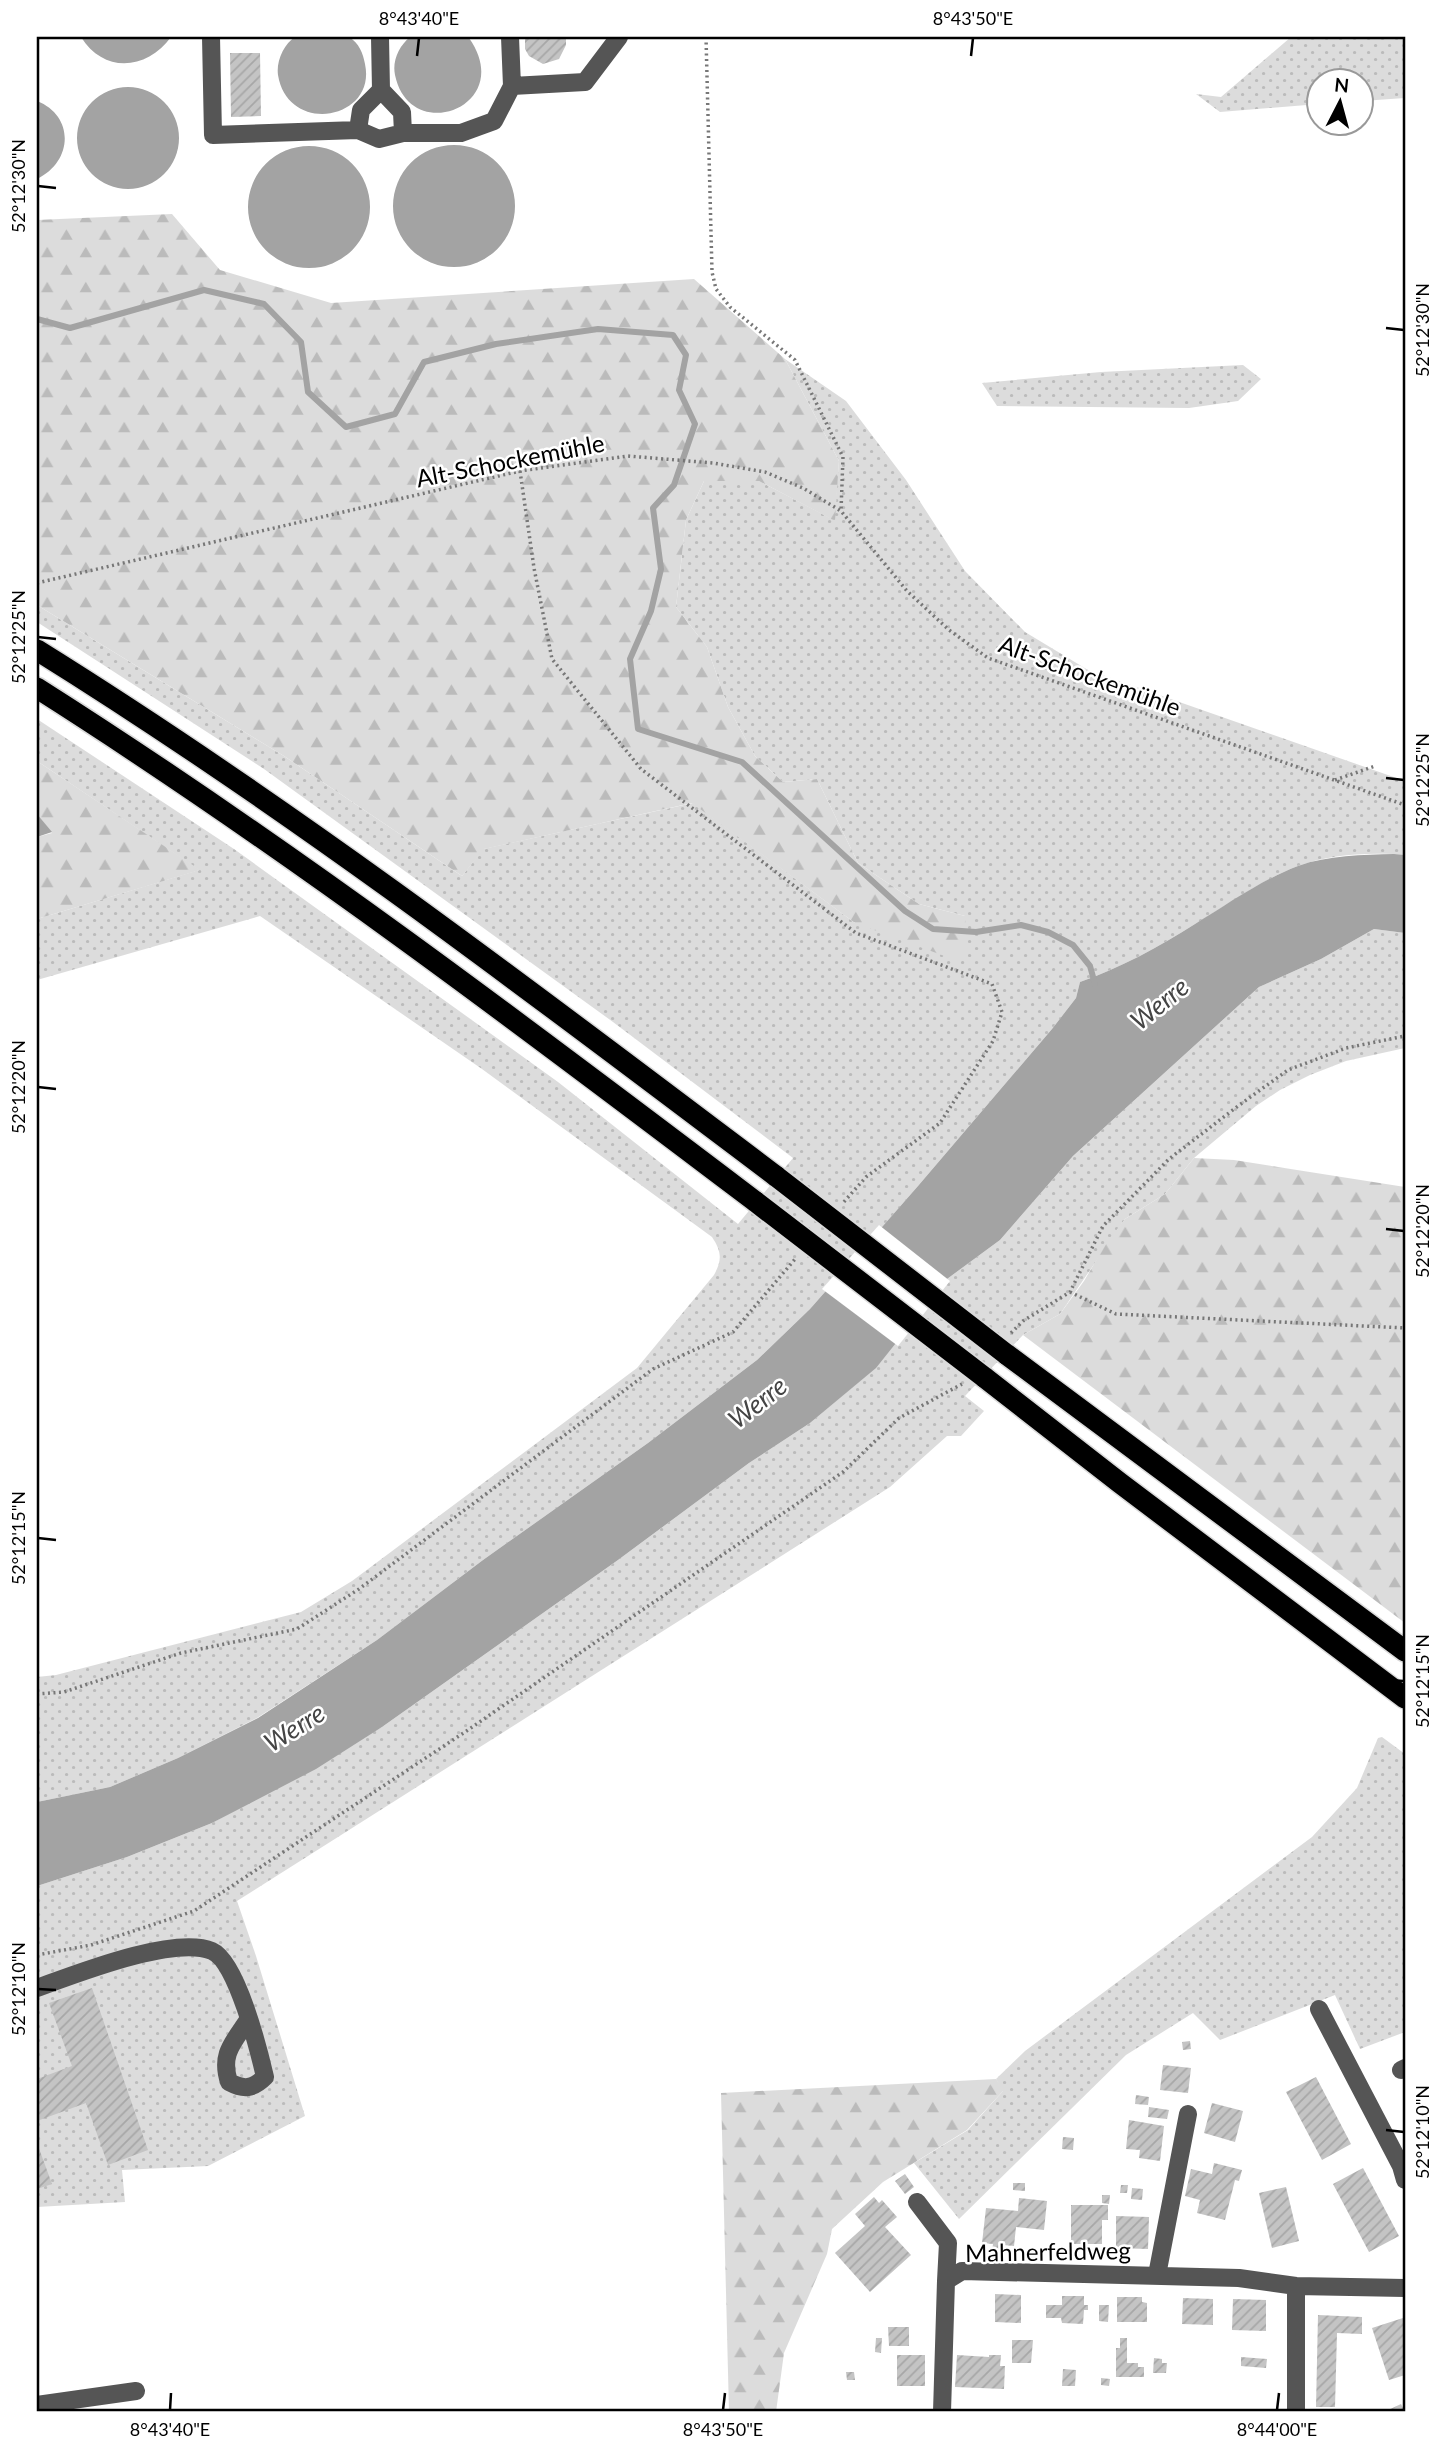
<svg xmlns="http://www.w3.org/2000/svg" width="1442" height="2449" font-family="Lato,sans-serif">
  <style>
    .grass { fill: url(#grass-dots) }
    .forest { fill: url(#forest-firs) }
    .water { fill: #a3a3a3 }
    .pier { fill: #fff }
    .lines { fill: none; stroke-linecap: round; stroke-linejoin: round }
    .stream { stroke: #a3a3a3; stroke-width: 6 }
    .building { fill: url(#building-hatch) }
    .highway-casing { stroke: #dbdbdb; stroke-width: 24 }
    .path { stroke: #777; stroke-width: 3.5; stroke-dasharray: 2 3.5; stroke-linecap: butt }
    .minor { stroke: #555; stroke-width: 18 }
    .highway { stroke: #000; stroke-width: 21 }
    .highway-bridge-casing { stroke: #dbdbdb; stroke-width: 24; stroke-linecap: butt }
    .highway-bridge { stroke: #000; stroke-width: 21 }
    .ticks { fill: none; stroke: #000; stroke-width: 2.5 }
    .labels { text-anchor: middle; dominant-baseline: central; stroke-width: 5; stroke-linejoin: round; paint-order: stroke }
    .street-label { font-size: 24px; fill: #000; stroke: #fff }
    .water-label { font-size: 26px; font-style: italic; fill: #444; stroke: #fff }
    .neatline { fill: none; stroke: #000; stroke-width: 2.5 }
    .ticks-label { font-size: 18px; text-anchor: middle; fill: #000 }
  </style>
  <defs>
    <pattern id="grass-dots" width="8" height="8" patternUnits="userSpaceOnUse" patternTransform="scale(1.75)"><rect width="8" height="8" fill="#dcdcdc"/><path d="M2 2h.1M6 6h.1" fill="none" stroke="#bbb" stroke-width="1.8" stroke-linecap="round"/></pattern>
    <pattern id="forest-firs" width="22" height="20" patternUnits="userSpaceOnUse" patternTransform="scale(1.75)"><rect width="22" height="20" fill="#dcdcdc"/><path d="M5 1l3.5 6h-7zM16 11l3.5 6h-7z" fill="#bbb"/></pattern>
    <pattern id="building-hatch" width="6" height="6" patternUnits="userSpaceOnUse" patternTransform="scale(1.75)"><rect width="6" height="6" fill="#c4c4c4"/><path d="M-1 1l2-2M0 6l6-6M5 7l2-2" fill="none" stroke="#a7a7a7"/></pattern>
  </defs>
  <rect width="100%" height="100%" fill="#fff"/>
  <path class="grass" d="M1291 37H1405V98L1362 101V80H1320L1319 104 1220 112 1196 94 1221 97Z
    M785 359 846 401 906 480 965 571 1025 632 1088 670 1405 781V855C1371 852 1331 854 1298 866 1261 880 1229 904 1195 924 1159 947 1120 968 1080 982L1076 998 1052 1029 918 1186 810 1309 757 1360 648 1443 483 1560 377 1640 257 1718 178 1758 110 1787 37 1802V1677L56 1675 301 1612 352 1581 637 1368 714 1275C722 1260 722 1252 712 1237L482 1069 260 916 37 980V919L199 870 37 761V719L234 849 558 1082 738 1224 793 1158 613 1022 264 769 37 622V605L284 756 462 876 483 849 693 803 855 923 965 916 919 904 858 863 817 779 783 782 755 756 728 707 707 647 676 607 686 520 704 481H759L834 520 839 461Z
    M1243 365 1261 379 1238 401 1189 408 997 406 982 383 1101 372Z
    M1374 929 1405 933V1048L1346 1061 1310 1075 1280 1090 1256 1106 1194 1158 1165 1194 1125 1219 1060 1314 1023 1335 965 1396 984 1411 961 1436H947L890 1487 237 1901 256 1956 305 2116 208 2166 122 2170 125 2202 37 2207V1886L127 1857 212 1823 382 1727 618 1560 749 1463 810 1423 875 1368 947 1279 1000 1240 1073 1156 1259 987 1321 959Z
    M1382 1737 1405 1754V2032L1360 2049 1335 1995 1220 2040 1193 2013 1126 2055 959 2219 914 2163 968 2130 1003 2091 996 2079 1025 2051 1312 1837 1357 1788 1378 1738Z"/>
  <path class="forest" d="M172 214 220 270 331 303 694 279 785 359 839 461 835 521 759 481H704L686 520 676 607 707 647 728 707 755 756 783 782 817 779 858 863 919 904 965 916 968 948 958 961 855 923 692 803 484 849 462 876 284 756 37 605V220Z
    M37 761 200 870 37 919V837L52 833 37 814Z
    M1194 1158 1234 1160 1405 1187V1623L1023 1335 1060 1314 1084 1281 1107 1242 1125 1219 1165 1194Z
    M996 2079 1004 2090 967 2130 883 2182 832 2229 827 2254 784 2353 776 2412H729L721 2093Z"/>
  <path class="water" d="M81 37H171C147 70 104 74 81 37Z
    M295 37H349C359 43 363 53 365 64 377 120 288 136 278 75 276 61 284 44 295 37Z
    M410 37 469 38C517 106 410 147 395 75 392 61 399 46 410 37Z
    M77 138a51 51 0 1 1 102 0a51 51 0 1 1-102 0Z
    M37 101C75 116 73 162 37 179Z
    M393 206a61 61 0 1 1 122 0a61 61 0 1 1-122 0Z
    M248 207a61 61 0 1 1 122 0a61 61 0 1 1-122 0Z
    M37 814 52 832 37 837Z
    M1394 854 1405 855V933L1374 929 1321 959 1259 987 1073 1156 1000 1240 947 1279 876 1368 810 1423 749 1463 618 1560 382 1727 316 1769 212 1823 127 1857 37 1886V1802L110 1787 178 1758 258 1718 377 1640 483 1560 648 1443 757 1360 810 1309 918 1186 1052 1029 1076 998 1080 982C1120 968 1159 947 1195 924 1228 904 1261 880 1298 866 1328 855 1363 855 1394 854Z"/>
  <path class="pier" d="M879 1225 950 1281 898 1346 822 1289Z"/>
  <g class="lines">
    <path class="stream" d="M37 319 70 328 204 290 264 304 301 342 308 392 346 427 395 414 424 362 496 344 598 329 673 335 686 355 679 390 695 424 674 485 653 508 661 569 651 611 630 659 638 729 742 762 905 911 933 929 976 932 1021 925 1048 932 1073 945 1090 966 1095 984"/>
  </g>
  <path class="building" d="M525 37H566V45L559 59 543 64 529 56 525 49Z
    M230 53H260L261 116 231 117Z
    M92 1988 148 2150 108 2165 86 2103 37 2121V2079L72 2066 49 2003Z
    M1190 2041 1191 2049 1183 2050 1182 2042Z
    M1163 2065 1191 2068 1188 2093 1160 2090Z
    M1316 2077 1351 2144 1322 2160 1286 2092Z
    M1136 2095 1149 2097 1148 2105 1135 2104Z
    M1212 2103 1243 2111 1235 2142 1204 2133Z
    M1149 2107 1169 2110 1167 2119 1148 2117Z
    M1129 2120 1164 2126 1160 2161 1139 2158 1140 2150 1126 2149Z
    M1063 2137 1074 2138 1073 2150 1062 2149Z
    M37 2143 52 2184 37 2189Z
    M1214 2163 1242 2170 1239 2181 1235 2180 1225 2220 1197 2213 1200 2200 1185 2196 1191 2169 1212 2174Z
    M1363 2168 1399 2236 1369 2252 1333 2184Z
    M905 2174 914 2187 905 2194 895 2181Z
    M1013 2183H1025V2191L1013 2190Z
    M1121 2185H1128L1127 2193H1120Z
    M1286 2187 1299 2241 1272 2248 1259 2193Z
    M1132 2188 1143 2189 1142 2200 1131 2199Z
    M1102 2195H1110L1109 2204 1102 2203Z
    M874 2197 879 2203 882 2200 897 2217 885 2227 911 2255 870 2292 835 2253 865 2226 855 2214Z
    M1019 2198 1047 2201 1044 2230 1016 2227 1014 2246 1003 2245 1002 2252 992 2251 993 2244 982 2243 986 2208 1018 2211Z
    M1071 2205H1108V2220H1102V2244H1071Z
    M1116 2216 1149 2217 1148 2249 1116 2248Z
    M995 2294 1021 2295V2323L995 2322Z
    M1062 2296H1084V2305H1088V2310H1084L1083 2324 1062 2323 1061 2318H1046V2305H1062Z
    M1117 2297H1142V2302L1147 2303V2322H1117Z
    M1183 2298 1213 2299V2325L1182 2324Z
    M1233 2299 1266 2300V2331L1232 2330Z
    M1099 2305H1109L1108 2322 1099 2321Z
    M1318 2315 1362 2317V2334L1337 2333 1335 2407H1316Z
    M1403 2318 1405 2326V2375L1389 2380 1372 2328Z
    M888 2327H909V2346H889Z
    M876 2338H882L881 2353 875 2352Z
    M1120 2338H1127V2363H1138V2367H1144V2377H1116V2348H1120Z
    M1012 2340H1033L1031 2363H1012Z
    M897 2355H925V2386H897Z
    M957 2355 989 2357V2355H1001L1000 2366H1005L1004 2389 955 2387Z
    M1241 2357 1267 2359 1266 2368 1241 2366Z
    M1154 2358 1162 2359V2363H1167L1166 2373H1153Z
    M1063 2369 1076 2370 1075 2386H1062Z
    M846 2372H854L855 2380H847Z
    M1101 2378 1110 2379 1109 2386 1101 2385Z
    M1401 2404 1405 2412H1384Z
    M898 2409H924V2412H898Z"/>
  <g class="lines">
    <defs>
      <path id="highway" d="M37 650C294 810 536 995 777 1177
        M37 688C286 846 521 1024 756 1202
        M1006 1354 1405 1651
        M984 1377 1120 1483 1405 1698"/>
    </defs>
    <use href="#highway" class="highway-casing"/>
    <path class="path" d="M706 37 712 272 716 289 730 307 795 360 843 457 841 511
      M520 471 534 568 552 659 641 769 856 933 992 984 1002 1012 993 1041 940 1123 866 1177 842 1204
      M37 583 520 471 628 456 713 463 765 472 803 488 841 511 907 591 949 630 988 658 1405 805
      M1335 780 1375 766
      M1070 1292 1116 1314 1405 1328
      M1011 1333 1023 1321 1070 1292 1103 1226 1169 1159 1238 1106 1288 1070 1346 1048 1405 1036
      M37 1694 64 1692 181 1653 297 1629 359 1589 653 1369 733 1332 796 1258
      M37 1955 91 1945 194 1911 465 1732 843 1472 899 1418 962 1384"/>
    <path class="minor" d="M211 37 213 135 358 130 361 110 381 90
      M380 37 381 90 402 112 403 133H461L494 121 512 86 585 82 619 37
      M510 37 512 86
      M358 130 379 139 403 133
      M37 1988C76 1974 174 1935 212 1951 237 1962 259 2051 265 2077 253 2089 244 2090 229 2082 220 2054 233 2043 248 2020
      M1319 2009 1401 2166 1405 2180
      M1401 2070 1405 2068
      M917 2202 948 2243 946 2281
      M1157 2275 1188 2114
      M1296 2286V2412
      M37 2405 136 2391
      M942 2412 946 2281 962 2271 1239 2278 1296 2286 1405 2288"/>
    <use href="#highway" class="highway"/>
    <defs>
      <path id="highway-bridge" d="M777 1177 1006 1354
        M756 1202 984 1377"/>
    </defs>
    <use href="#highway-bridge" class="highway-bridge-casing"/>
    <use href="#highway-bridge" class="highway-bridge"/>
  </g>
  <path class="ticks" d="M417 56 419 38M971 56 973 38M38 186 56 188M1386 328 1404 330M38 637 56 639M1386 778 1404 780M38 1087 56 1089M1386 1229 1404 1231M38 1538 56 1540M1386 1680 1404 1681M38 1989 56 1990M1386 2130 1404 2132M170 2410 171 2393M723 2410 725 2393M1277 2410 1279 2393"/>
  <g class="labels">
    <g class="street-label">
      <text transform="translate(510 460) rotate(-11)">Alt-Schockemühle</text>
      <text transform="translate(1090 675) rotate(20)">Alt-Schockemühle</text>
      <text transform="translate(1048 2251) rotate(-1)">Mahnerfeldweg</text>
    </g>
    <g class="water-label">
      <text transform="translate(1159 1003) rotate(-39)">Werre</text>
      <text transform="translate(757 1402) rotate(-38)">Werre</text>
      <text transform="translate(294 1727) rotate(-32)">Werre</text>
    </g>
  </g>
  <rect width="1442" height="2449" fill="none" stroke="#ffffff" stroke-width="77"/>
  <g transform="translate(1340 102) rotate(6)"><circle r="33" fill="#ffffff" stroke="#999999" stroke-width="2"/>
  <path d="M0-5L12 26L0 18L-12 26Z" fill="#000000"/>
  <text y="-10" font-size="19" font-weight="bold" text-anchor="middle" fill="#000000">N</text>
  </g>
  <rect x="38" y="38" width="1366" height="2372" class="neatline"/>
  <g class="ticks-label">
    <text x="419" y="25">8°43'40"E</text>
    <text x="973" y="25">8°43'50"E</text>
    <text transform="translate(19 186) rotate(-90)" y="6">52°12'30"N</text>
    <text transform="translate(1423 330) rotate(-90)" y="6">52°12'30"N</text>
    <text transform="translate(19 637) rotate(-90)" y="6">52°12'25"N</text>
    <text transform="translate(1423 780) rotate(-90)" y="6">52°12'25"N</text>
    <text transform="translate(19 1087) rotate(-90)" y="6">52°12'20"N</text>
    <text transform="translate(1423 1231) rotate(-90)" y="6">52°12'20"N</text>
    <text transform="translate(19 1538) rotate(-90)" y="6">52°12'15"N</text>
    <text transform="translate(1423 1681) rotate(-90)" y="6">52°12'15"N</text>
    <text transform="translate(19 1989) rotate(-90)" y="6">52°12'10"N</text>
    <text transform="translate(1423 2132) rotate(-90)" y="6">52°12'10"N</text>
    <text x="170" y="2436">8°43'40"E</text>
    <text x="723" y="2436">8°43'50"E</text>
    <text x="1277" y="2436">8°44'00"E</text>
  </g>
</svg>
